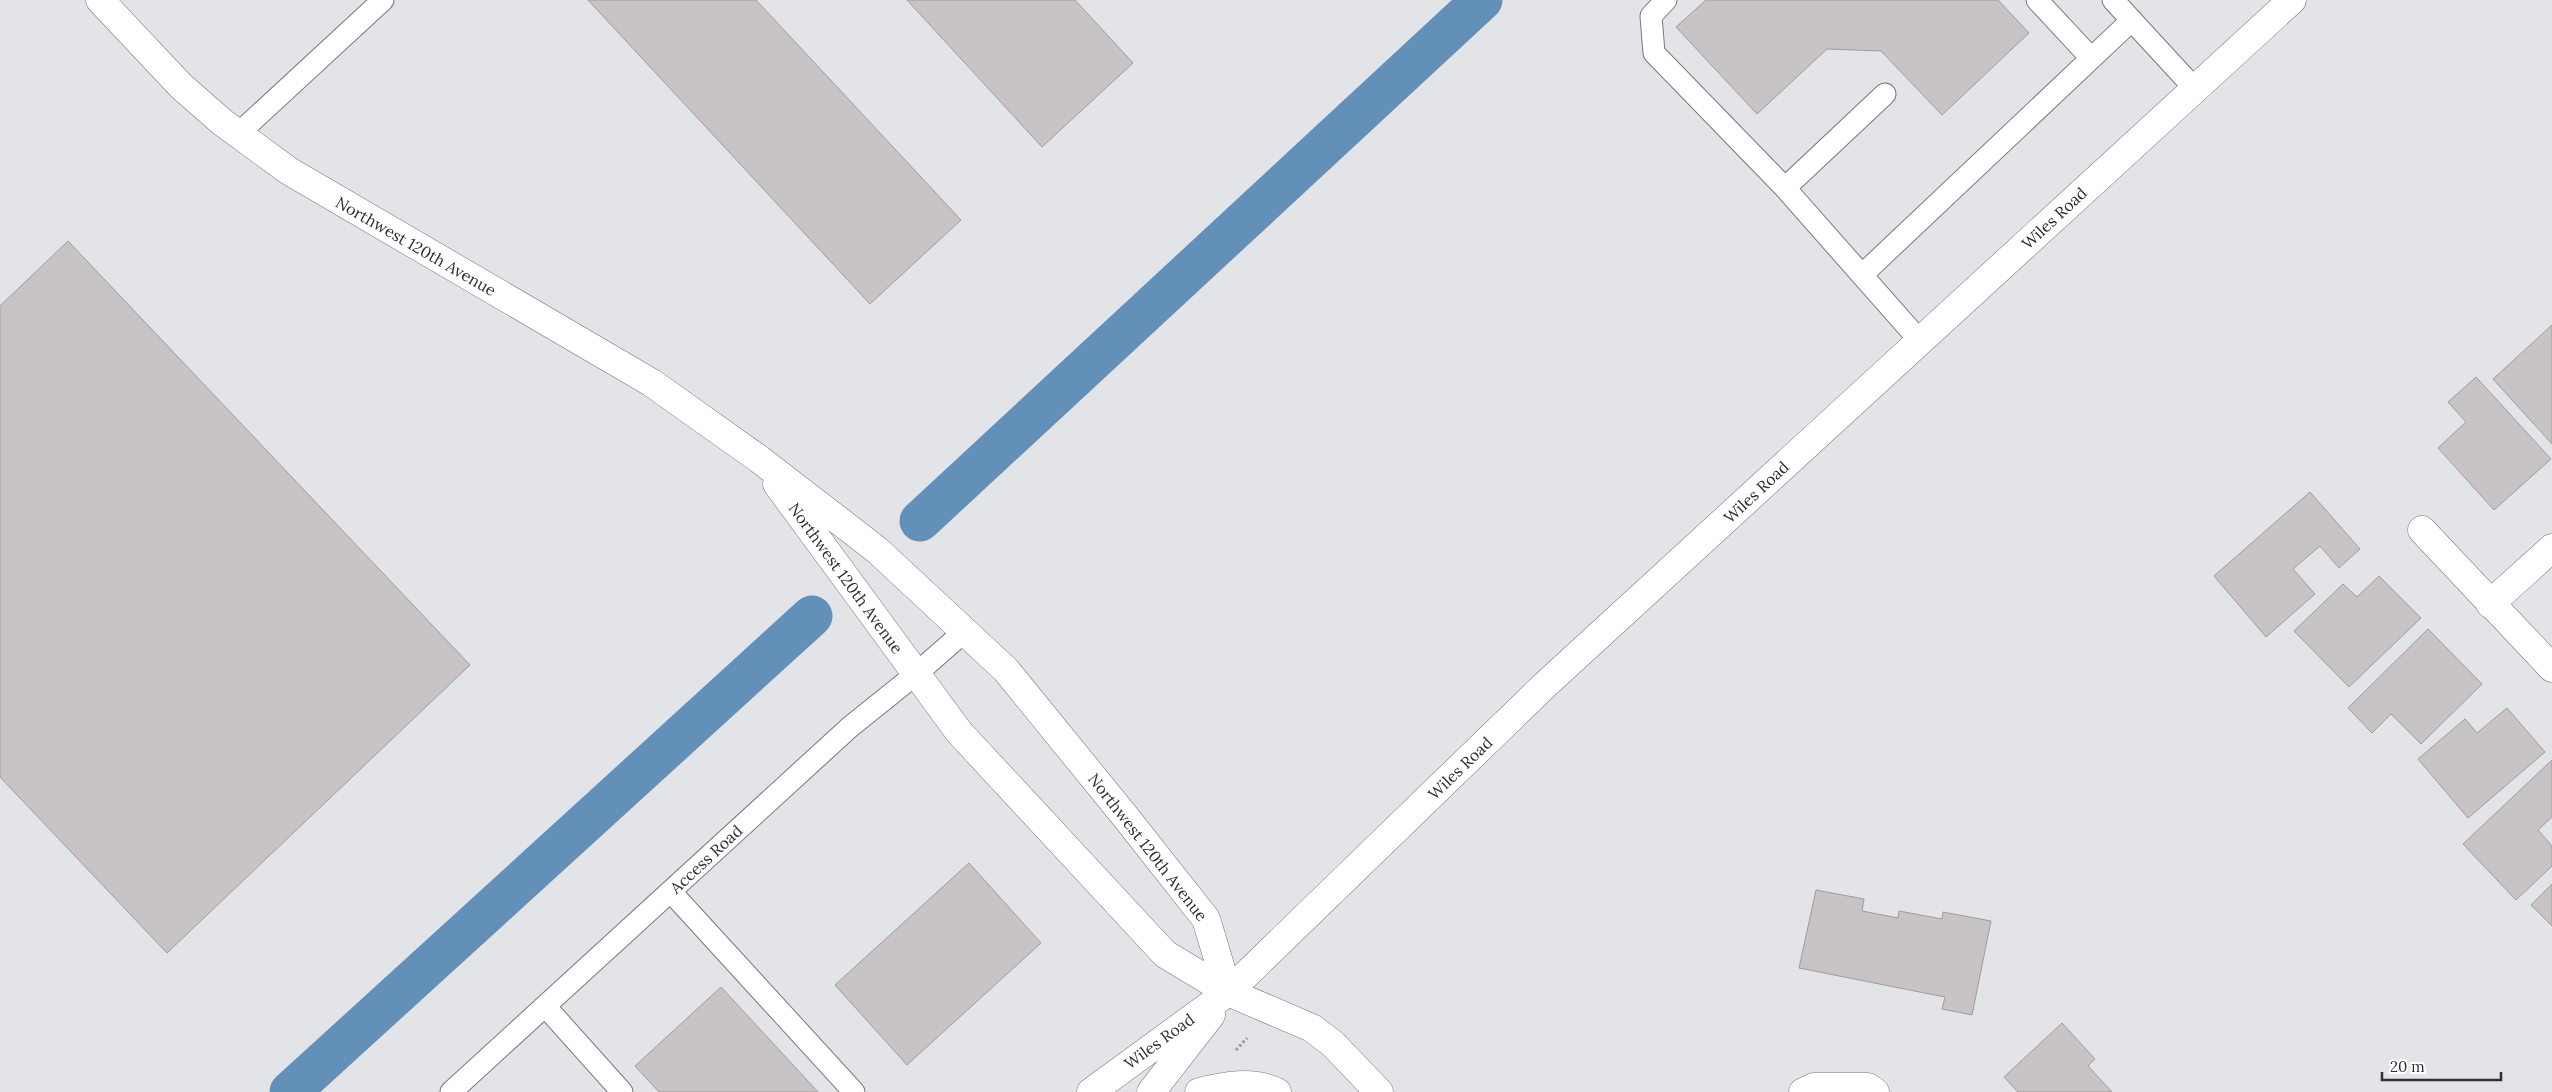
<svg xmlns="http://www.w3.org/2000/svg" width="2552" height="1092" font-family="Lora,serif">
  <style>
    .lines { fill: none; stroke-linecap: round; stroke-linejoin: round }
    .canal { stroke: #6290b8; stroke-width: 41 }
    .building { fill: #c8c3c4; stroke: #a09b9d }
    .service-casing { stroke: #77787c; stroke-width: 23 }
    .minor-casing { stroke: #77787c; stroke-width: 29 }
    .tertiary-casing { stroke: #77787c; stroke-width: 29 }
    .path { stroke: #98999c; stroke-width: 3; stroke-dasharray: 2.5 2.5; stroke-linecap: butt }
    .service { stroke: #fff; stroke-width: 21 }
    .minor { stroke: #fff; stroke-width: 28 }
    .tertiary { stroke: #fff; stroke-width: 28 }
    .labels { text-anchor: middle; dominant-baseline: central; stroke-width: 4; stroke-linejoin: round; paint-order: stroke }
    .street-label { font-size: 16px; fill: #2f2f31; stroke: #fff }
  </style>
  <rect width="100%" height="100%" fill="#e3e4e8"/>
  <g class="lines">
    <path class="canal" d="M920 521 1482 0
      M290 1092 812 616"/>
  </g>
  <path class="building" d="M588 0H756L961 220 870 304Z
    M907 0H1075L1133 63 1042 147Z
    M1706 0H1998L2029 33 1942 115 1881 51 1827 49 1757 114 1676 27Z
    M68 241 470 665 167 953 0 777V306Z
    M2552 325V444L2493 379Z
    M2476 377 2551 459 2494 510 2438 448 2466 422 2448 402Z
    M2310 492 2360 549 2339 568 2320 546 2293 569 2315 594 2266 637 2214 576Z
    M2379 576 2421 618 2349 687 2294 631 2343 584 2357 597Z
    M2428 629 2482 684 2421 744 2391 714 2372 733 2348 708Z
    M2507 708 2545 752 2468 818 2418 759 2465 719 2477 733Z
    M2552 760V817L2538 830 2552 846V866L2516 900 2463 844Z
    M969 863 1041 943 907 1065 835 985Z
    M2552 884V926L2531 905Z
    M1816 890 1864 899 1862 911 1898 918 1899 911 1942 919 1943 912 1991 921 1972 1015 1942 1009 1945 997 1799 968Z
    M721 987 818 1092H659L635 1066Z
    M2062 1023 2095 1059 2088 1066 2112 1092H2018L2004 1077Z"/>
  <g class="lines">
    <defs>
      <path id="service" d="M1666 0 1651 16 1654 53 1785 188 1920 341
        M2037 0 2091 58
        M2113 0 2195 89
        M238 134 383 0
        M1785 188 1885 94
        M1863 274 2132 20
        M671 892 854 1092
        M545 1006 622 1092
        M451 1092 850 727 916 674 965 631"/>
      <path id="minor" d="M100 0 181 86 222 122 289 171 652 383 759 459 877 550 1006 670 1128 820 1206 919 1228 992
        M777 484 959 732 1165 954 1228 992 1312 1028 1333 1044 1379 1092
        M2422 530 2552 668
        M2490 604 2552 548
        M1199 1092C1224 1086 1252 1080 1277 1092
        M1803 1092 1814 1087H1868L1875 1092"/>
      <path id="tertiary" d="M1091 1092 1228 992 1545 685 2292 0
        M1151 1092 1211 1015"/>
    </defs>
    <use href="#service" class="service-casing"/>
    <use href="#minor" class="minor-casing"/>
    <use href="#tertiary" class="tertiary-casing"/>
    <path class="path" d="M1236 1050 1247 1038"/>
    <use href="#service" class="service"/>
    <use href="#minor" class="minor"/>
    <use href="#tertiary" class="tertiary"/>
  </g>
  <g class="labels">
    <g class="street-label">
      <text transform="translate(2054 218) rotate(-43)">Wiles Road</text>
      <text transform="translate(416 246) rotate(30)">Northwest 120th Avenue</text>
      <text transform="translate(1756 492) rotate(-43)">Wiles Road</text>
      <text transform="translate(846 578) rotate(54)">Northwest 120th Avenue</text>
      <text transform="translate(1460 768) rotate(-44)">Wiles Road</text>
      <text transform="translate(1148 847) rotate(52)">Northwest 120th Avenue</text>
      <text transform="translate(706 859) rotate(-43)">Access Road</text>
      <text transform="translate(1159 1041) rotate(-36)">Wiles Road</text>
    </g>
  </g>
  <path d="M2382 1072v8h119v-8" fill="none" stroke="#2f2f31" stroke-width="2.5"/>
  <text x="2390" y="1072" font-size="15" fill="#2f2f31" stroke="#ffffff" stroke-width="4" paint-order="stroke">20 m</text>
</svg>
